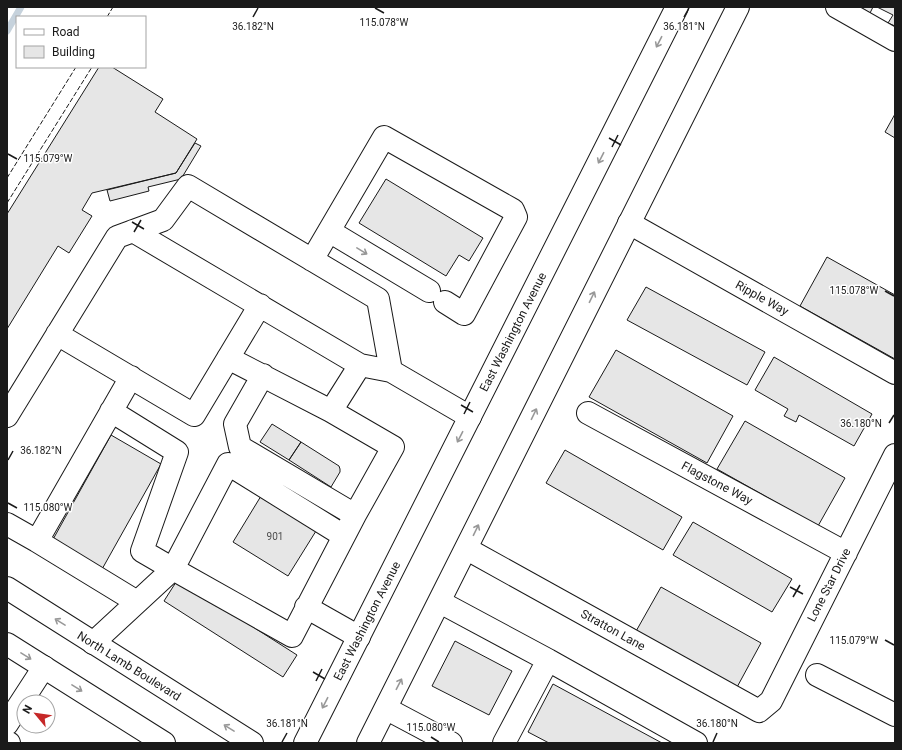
<svg xmlns="http://www.w3.org/2000/svg" width="902" height="750" font-family="Roboto,sans-serif">
  <style>
    .lines { fill: none; stroke-linecap: round; stroke-linejoin: round }
    .stream { stroke: #c6d2dc; stroke-width: 7 }
    .building { fill: #e6e6e6; stroke: #1a1a1a }
    .minor-casing { stroke: #1a1a1a; stroke-width: 24 }
    .major-casing { stroke: #1a1a1a; stroke-width: 24 }
    .minor { stroke: #fff; stroke-width: 22 }
    .major { stroke: #fff; stroke-width: 22 }
    .fence { stroke: #1a1a1a; stroke-width: 1; stroke-dasharray: 5 2; stroke-linecap: butt }
    .oneway { stroke: #989898 }
    .ticks { fill: none; stroke: #1a1a1a; stroke-width: 1.5 }
    .labels { text-anchor: middle; dominant-baseline: central; stroke-width: 3; stroke-linejoin: round; paint-order: stroke }
    .number-label { font-size: 10px; fill: #4d4d4d }
    .street-label { font-size: 12px; fill: #1a1a1a; stroke: #fff }
    .ticks-label { font-size: 10px; text-anchor: middle; fill: #1a1a1a; stroke: #fff; stroke-width: 3; stroke-linejoin: round; paint-order: stroke }
  </style>
  <rect width="100%" height="100%" fill="#fff"/>
  <g class="lines">
    <path class="stream" d="M7 31 21 7"/>
  </g>
  <path class="building" d="M860 7H873L870 13Z
    M877 7H895V26L888 23 893 15Z
    M99 67H112L163 99 155 112 197 139 176 173 92 193 82 210 92 216 69 253 58 246 7 329V214Z
    M895 114V138L885 132Z
    M195 143 201 146 181 179 148 187 149 191 110 201 107 190 176 173Z
    M386 179 483 238 469 261 459 255 446 276 359 223Z
    M827 257 895 295V359L800 306Z
    M646 287 765 352 747 385 627 320Z
    M616 350 733 416 707 463 589 397Z
    M774 357 872 414 854 446 799 415 796 422 784 416 788 409 755 390Z
    M745 421 845 478 818 526 717 469Z
    M272 424 301 442 289 460 260 442Z
    M111 435 161 464 101 571 51 543Z
    M301 442 339 466 340 469V472L331 487 289 460Z
    M565 450 682 517 663 550 546 483Z
    M261 496 316 531 288 576 233 542Z
    M693 522 792 579 772 612 673 555Z
    M178 579 297 655 283 677 164 601Z
    M661 587 761 643 736 689 635 633Z
    M455 641 512 671 489 715 432 686Z
    M553 684 662 743H549L528 732Z"/>
  <g class="lines">
    <defs>
      <path id="minor" d="M837 7 895 40
        M629 223 895 373
        M133 231 360 365 391 371
        M329 231 429 291
        M312 260 384 137 513 210 516 217 464 314 445 302
        M57 334 194 415 260 305
        M228 358 331 411 360 365
        M263 375 235 424 240 447 355 515 393 447 331 411
        M111 411 177 452 142 551 173 569 228 464 344 536
        M588 413 846 553
        M7 416 117 237 163 220 188 186 378 299 391 371 470 417
        M7 524 37 541 131 377
        M37 541 137 602
        M467 549 759 711 771 701 895 455
        M440 602 548 660 504 743
        M306 607 359 637
        M93 643 173 569 292 636 355 515
        M548 660 696 743
        M817 675 895 715
        M387 709 451 743
        M7 724 44 667
        M7 742 9 743"/>
      <path id="major" d="M7 588 252 743
        M7 644 164 743
        M305 743 677 7
        M368 743 738 7"/>
    </defs>
    <use href="#minor" class="minor-casing"/>
    <use href="#major" class="major-casing"/>
    <use href="#minor" class="minor"/>
    <use href="#major" class="major"/>
    <path class="fence" d="M107 17 113 7
      M7 178 76 67
      M7 203 92 67"/>
  </g>
  <defs><path id="oneway-shaft" d="M-6 0H5M1.5-3L5.5 0L1.5 3" fill="none" stroke-width="1.6" stroke-linecap="round" stroke-linejoin="round"/></defs>
  <g class="oneway">
    <use href="#oneway-shaft" transform="translate(659 42) rotate(117)"/>
    <use href="#oneway-shaft" transform="translate(601 158) rotate(117)"/>
    <use href="#oneway-shaft" transform="translate(362 251) rotate(31)"/>
    <use href="#oneway-shaft" transform="translate(592 297) rotate(-64)"/>
    <use href="#oneway-shaft" transform="translate(534 414) rotate(-64)"/>
    <use href="#oneway-shaft" transform="translate(460 437) rotate(117)"/>
    <use href="#oneway-shaft" transform="translate(476 530) rotate(-64)"/>
    <use href="#oneway-shaft" transform="translate(60 622) rotate(-148)"/>
    <use href="#oneway-shaft" transform="translate(26 656) rotate(32)"/>
    <use href="#oneway-shaft" transform="translate(399 684) rotate(-63)"/>
    <use href="#oneway-shaft" transform="translate(77 688) rotate(32)"/>
    <use href="#oneway-shaft" transform="translate(325 703) rotate(117)"/>
    <use href="#oneway-shaft" transform="translate(229 728) rotate(-148)"/>
  </g>
  <path class="ticks" d="M375 8 384 13M253 17 258 8M684 17 689 8M609 138 621 145M612 147 618 135M8 154 17 159M132 222 144 229M134 232 141 220M885 291 894 296M461 405 473 412M464 414 470 402M889 423 894 415M8 460 13 451M8 503 17 508M790 587 803 594M793 597 800 585M885 640 894 645M313 672 325 679M316 681 322 669M431 737 439 742M282 742 287 733M713 742 717 733"/>
  <g class="labels">
    <g class="number-label">
      <text x="275" y="536">901</text>
    </g>
    <g class="street-label">
      <text transform="translate(762 298) rotate(29)">Ripple Way</text>
      <text transform="translate(513 332) rotate(-63)">East Washington Avenue</text>
      <text transform="translate(717 483) rotate(28)">Flagstone Way</text>
      <text transform="translate(829 585) rotate(-63)">Lone Star Drive</text>
      <text transform="translate(367 621) rotate(-63)">East Washington Avenue</text>
      <text transform="translate(613 630) rotate(29)">Stratton Lane</text>
      <text transform="translate(129 666) rotate(32)">North Lamb Boulevard</text>
    </g>
  </g>
  <g class="ticks-label">
    <text x="384" y="26">115.078°W</text>
    <text x="253" y="30">36.182°N</text>
    <text x="684" y="30">36.181°N</text>
    <text x="48" y="162">115.079°W</text>
    <text x="854" y="294">115.078°W</text>
    <text x="861" y="427">36.180°N</text>
    <text x="41" y="454">36.182°N</text>
    <text x="48" y="511">115.080°W</text>
    <text x="854" y="644">115.079°W</text>
    <text x="287" y="727">36.181°N</text>
    <text x="717" y="727">36.180°N</text>
    <text x="431" y="731">115.080°W</text>
  </g>
  <rect width="902" height="750" fill="none" stroke="#1a1a1a" stroke-width="16"/>
  <rect x="16" y="16" width="130" height="52" fill="#ffffff" stroke="#a3a3a3"/>
  <rect x="24" y="29" width="20" height="6" fill="#ffffff" stroke="#a3a3a3"/>
  <text x="52" y="36" font-size="12" fill="#1a1a1a">Road</text>
  <rect x="24" y="46" width="20" height="12" fill="#e6e6e6" stroke="#a3a3a3"/>
  <text x="52" y="56" font-size="12" fill="#1a1a1a">Building</text>
  <g transform="translate(36 714) rotate(299)"><circle r="19" fill="#ffffff" stroke="#a3a3a3"/>
  <path d="M0-3L7 15L0 10L-7 15Z" fill="#c62828"/>
  <text y="-6" font-size="11" font-weight="bold" text-anchor="middle" fill="#1a1a1a">N</text>
  </g>
</svg>
